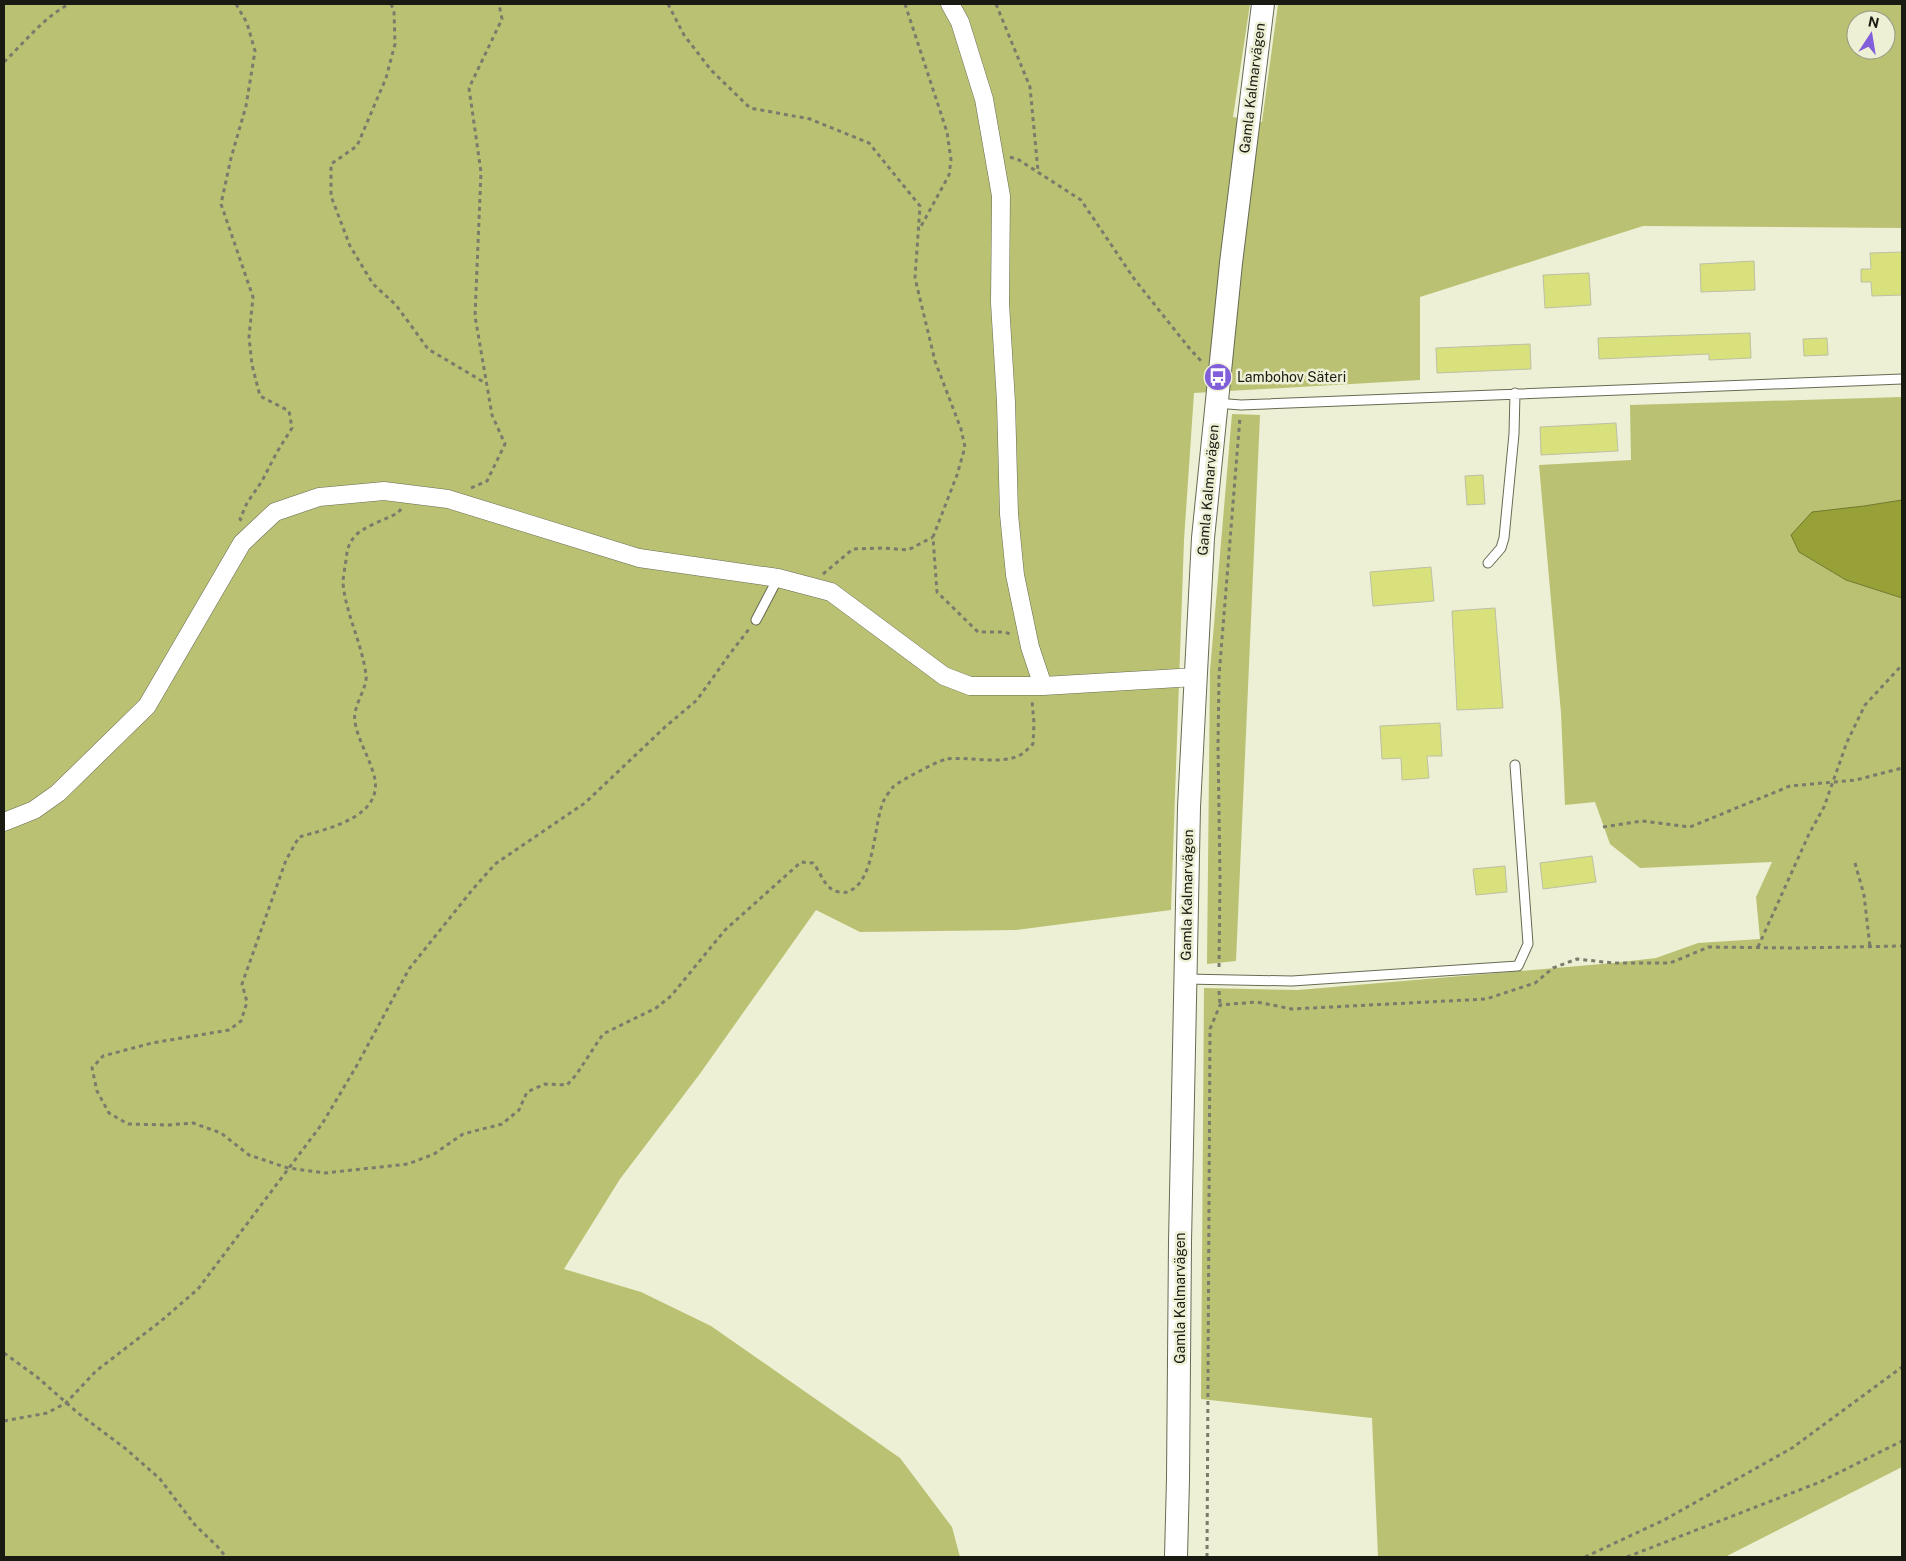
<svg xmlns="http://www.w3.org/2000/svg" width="1906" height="1561" font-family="'Public Sans',sans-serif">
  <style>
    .green { fill: #bac173; fill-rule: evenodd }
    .water { fill: #98a038; stroke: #72782c }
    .building { fill: #d8e17b; stroke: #bdc0a6 }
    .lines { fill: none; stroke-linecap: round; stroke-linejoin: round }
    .service-casing { stroke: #686b53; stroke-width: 11 }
    .minor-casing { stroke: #686b53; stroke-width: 19 }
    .tertiary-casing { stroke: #686b53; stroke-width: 24 }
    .path { stroke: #7a7c6b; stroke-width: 3; stroke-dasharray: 4 4; stroke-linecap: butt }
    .service { stroke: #fff; stroke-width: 9 }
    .minor { stroke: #fff; stroke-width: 18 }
    .tertiary { stroke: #fff; stroke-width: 22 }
    .labels { text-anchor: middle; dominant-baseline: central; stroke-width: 5; stroke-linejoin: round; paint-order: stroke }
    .street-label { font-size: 14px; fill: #191a11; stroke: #edf0d5 }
    .poi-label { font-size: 14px; fill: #191a11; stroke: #edf0d5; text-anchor: start }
  </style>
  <rect width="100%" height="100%" fill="#edf0d5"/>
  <path class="green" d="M4 4H1250L1233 117 1262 122 1278 4H1902V228L1643 226 1420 297V380L1194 393 1184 540 1171 910 1016 930 860 932 816 910 699 1075 620 1179 564 1269 641 1292 711 1326 900 1458 952 1527 960 1557H4ZM1856 20H1886V50H1856Z
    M1902 397V500L1864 506 1799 552 1846 580 1902 598V1467L1725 1557H1378L1372 1418 1201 1399 1204 988 1298 990 1613 963 1656 958 1698 943 1760 939 1756 897 1772 862 1640 868 1610 844 1595 802 1565 805 1561 713 1539 465 1631 460 1630 405Z
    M1232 414 1260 415 1236 961 1207 964 1210 671Z"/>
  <path class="water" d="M1902 500V598L1846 580 1799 552 1791 535 1812 512 1864 506Z"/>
  <path class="building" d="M1902 252V295L1872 296 1871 282H1861V269H1871L1870 253Z
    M1754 261 1755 290 1701 292 1700 264Z
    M1589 273 1591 305 1545 308 1543 275Z
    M1750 333 1751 358 1709 360V354L1599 359 1598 338Z
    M1827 338 1828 355 1804 356 1803 339Z
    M1530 344 1531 369 1437 373 1436 348Z
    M1616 423 1618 451 1541 455 1540 427Z
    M1483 475 1485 504 1467 505 1465 476Z
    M1431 567 1434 601 1373 606 1370 572Z
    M1495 608 1503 708 1457 710 1452 611Z
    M1440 723 1442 756H1427L1429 778 1402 780 1401 758 1382 759 1380 726Z
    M1592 856 1596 882 1543 889 1540 863Z
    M1505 866 1507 892 1476 895 1473 869Z"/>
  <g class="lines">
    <defs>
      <path id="service" d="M1216 403 1241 405 1902 379
        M1488 563 1501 548 1504 538 1514 434 1515 393
        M756 620 778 578
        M1185 979 1292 981 1518 966 1528 944 1515 765"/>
      <path id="minor" d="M950 4 960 22 984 99 1001 196 1000 303 1006 402 1009 514 1015 575 1030 647 1043 686 1196 677
        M4 822 34 810 58 793 147 706 242 543 275 512 319 497 384 491 448 499 639 558 778 578 831 592 944 676 970 686H1043"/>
      <path id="tertiary" d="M1176 1557 1178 1479 1180 1242 1189 807 1203 538 1231 263 1263 4"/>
    </defs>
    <use href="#service" class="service-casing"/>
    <use href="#minor" class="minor-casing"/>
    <use href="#tertiary" class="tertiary-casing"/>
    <path class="path" d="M236 4 247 23 255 51 246 106 231 158 221 204 253 297 249 337 252 365 260 396 289 411 292 428 277 452 262 481 247 503 240 519 242 521
      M391 4 394 11 395 44 386 78 357 146 331 164V196L350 246 373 284 396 305 428 349 487 384
      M668 4 684 35 711 70 750 108 810 119 869 143 920 206 915 278 935 361 961 429 965 447 957 475 933 537 937 592 978 632H1005L1010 634
      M905 4 947 132 951 160 949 175 919 230
      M996 4 1030 87 1038 171
      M4 62C25 42 43 18 69 4
      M1010 157 1019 160 1081 200 1135 280 1190 349 1202 362
      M471 488 487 481 505 444 492 415 475 316 481 172 469 88 502 19 499 4
      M401 509 398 513C386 519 363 527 355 536 348 544 347 551 346 560 345 568 343 576 343 583 346 615 362 643 366 675 368 688 352 706 355 722 358 740 368 755 373 772 388 816 330 828 299 837L286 860 242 984 247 1002 241 1021 229 1030 152 1043 103 1056 92 1068 97 1091 109 1113 128 1124 168 1125 193 1123 221 1133 249 1155 288 1168 325 1173 408 1164 434 1154 463 1134 502 1124 519 1110 527 1092 545 1084 567 1085 576 1075 603 1034 656 1008 671 996 725 930 801 862 813 863C820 871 823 884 833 890 836 892 843 893 847 892 876 883 873 823 884 800 886 796 890 791 893 787 899 781 938 761 946 759 968 756 1002 766 1022 754 1026 752 1029 747 1033 744L1034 723 1032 701
      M823 574 853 549 884 548 908 550 933 537
      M1603 827 1642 821 1690 827 1790 786 1856 780 1902 768
      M1855 863 1864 895 1870 947
      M1758 947 1809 834 1824 807 1847 742 1865 705 1902 665
      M1219 967 1220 879 1218 746 1219 676 1240 417
      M1219 991 1220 1005
      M4 1353 37 1377 78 1413 126 1449 160 1479 195 1525 217 1546 226 1557
      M4 1421 47 1413 66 1403 96 1371 161 1321 198 1289 322 1124 356 1067 409 969 473 889 495 864 585 803 665 727 697 700 729 655 749 629
      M1207 1557 1210 1029 1220 1005 1257 1002 1292 1009 1486 999 1535 983 1553 968 1577 959 1613 963H1670L1709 947 1795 948 1902 946
      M1585 1557 1664 1520 1792 1448 1902 1367
      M1627 1557 1820 1482 1902 1441"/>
    <use href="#service" class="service"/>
    <use href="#minor" class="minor"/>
    <use href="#tertiary" class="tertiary"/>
  </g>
  <defs>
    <symbol id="bus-disc" viewBox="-11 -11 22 22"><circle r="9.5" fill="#825fda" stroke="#edf0d5"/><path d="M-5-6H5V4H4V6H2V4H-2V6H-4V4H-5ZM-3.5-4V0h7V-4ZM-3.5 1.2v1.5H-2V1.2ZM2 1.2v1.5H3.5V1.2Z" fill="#fff"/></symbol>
  </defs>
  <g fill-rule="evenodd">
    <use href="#bus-disc" x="1202" y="361" width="32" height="32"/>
  </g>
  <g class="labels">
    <g class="street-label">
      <text transform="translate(1252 88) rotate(-83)">Gamla Kalmarvägen</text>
      <text transform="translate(1208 490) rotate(-85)">Gamla Kalmarvägen</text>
      <text transform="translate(1187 895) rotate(-89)">Gamla Kalmarvägen</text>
      <text transform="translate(1180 1298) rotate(-90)">Gamla Kalmarvägen</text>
    </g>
    <g class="poi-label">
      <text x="1237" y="377">Lambohov Säteri</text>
    </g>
  </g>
  <rect width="1906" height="1561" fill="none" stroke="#191a11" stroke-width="10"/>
  <g transform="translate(1871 35) rotate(12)"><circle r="24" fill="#edf0d5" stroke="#989a87"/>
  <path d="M0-4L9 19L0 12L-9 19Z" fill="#825fda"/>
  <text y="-8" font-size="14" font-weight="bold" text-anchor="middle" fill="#191a11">N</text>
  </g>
</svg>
